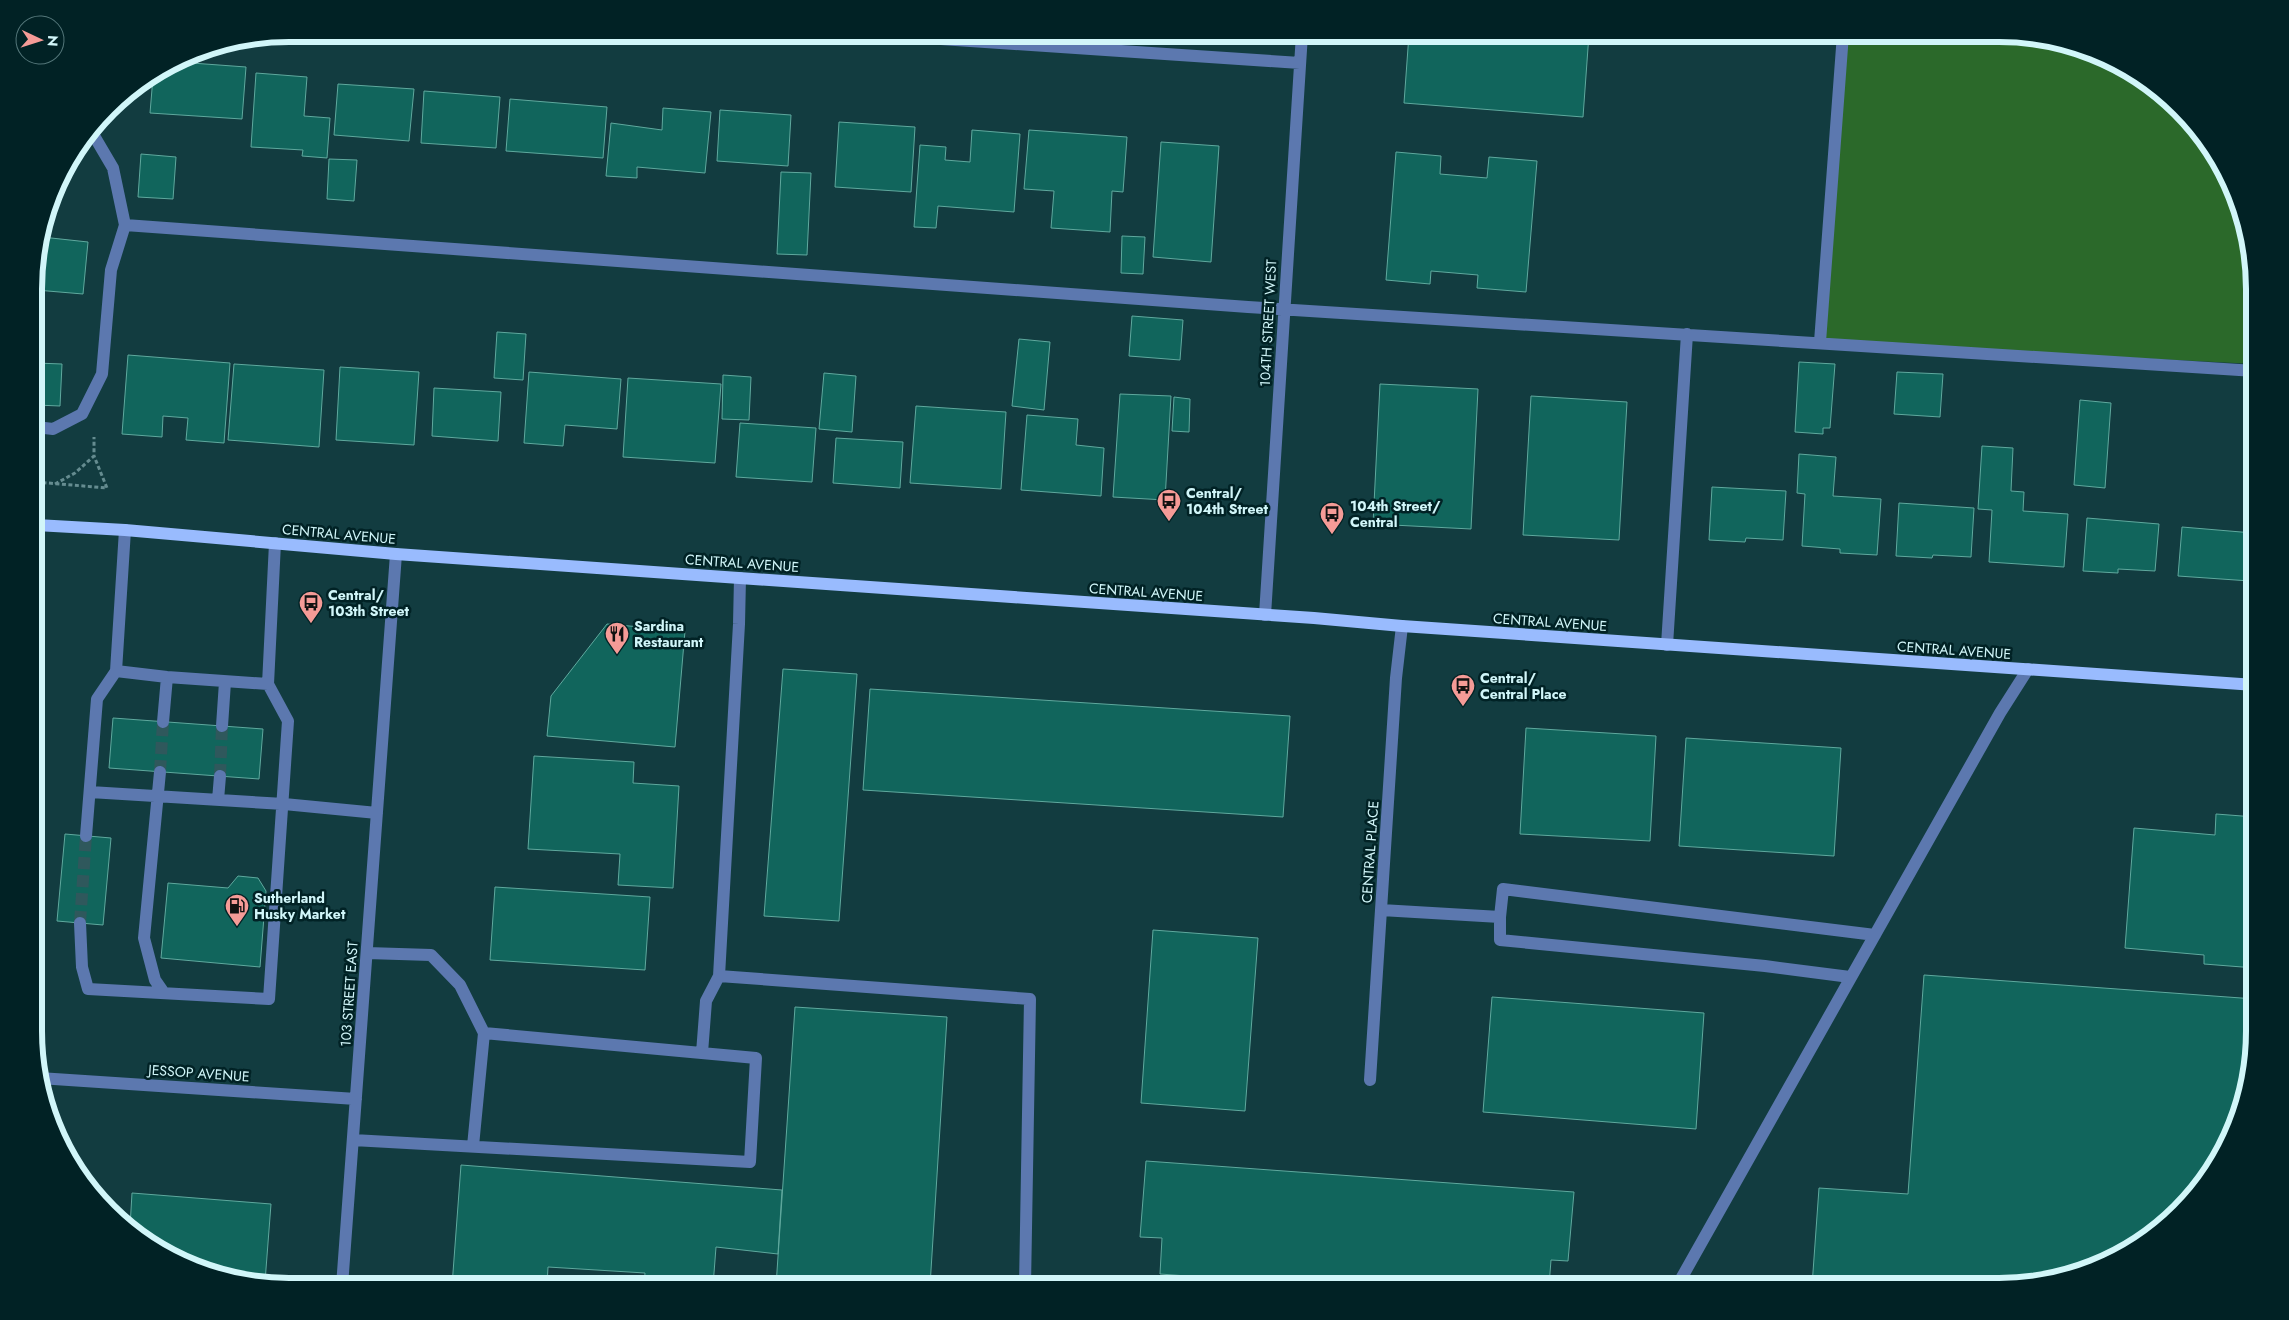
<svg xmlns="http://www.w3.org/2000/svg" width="2289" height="1320" font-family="Jost,sans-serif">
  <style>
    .green { fill: #2b692a }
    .building { fill: #11655c; stroke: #5fa99e }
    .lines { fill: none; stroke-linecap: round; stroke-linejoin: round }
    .minor-tunnel { stroke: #2f585c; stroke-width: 12; stroke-dasharray: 12 6; stroke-linecap: butt }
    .path { stroke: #658c90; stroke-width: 3; stroke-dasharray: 4 2.5; stroke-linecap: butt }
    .minor { stroke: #5c78af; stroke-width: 12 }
    .major { stroke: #99bbfe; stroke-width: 12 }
    .labels { text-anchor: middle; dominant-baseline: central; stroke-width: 5; stroke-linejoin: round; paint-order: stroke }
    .street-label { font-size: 14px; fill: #d1f6f9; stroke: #012225 }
    .poi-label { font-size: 14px; font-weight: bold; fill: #d1f6f9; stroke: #012225; text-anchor: start }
    .rim { fill: none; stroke: #d1f6f9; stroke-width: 6 }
  </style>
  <rect width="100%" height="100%" fill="#123c40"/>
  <path class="green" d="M1843 34H2000L2066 43 2128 68 2180 108 2221 161 2242 208 2255 272V364L1820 342Z"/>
  <path class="building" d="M1409 34H1589L1583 117 1404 103Z
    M178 62 246 67 242 119 150 113 153 77Z
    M256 73 307 77 304 116 330 118 327 158 302 156 303 150 251 147Z
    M338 84 414 89 409 141 334 135Z
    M424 91 500 97 496 148 421 143Z
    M510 99 607 107 603 158 506 151Z
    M663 108 711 112 705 173 637 167V178L606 176 611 123 662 130Z
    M720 110 791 115 788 166 717 161Z
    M839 122 915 127 911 192 835 187Z
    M972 130 1020 134 1014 212 938 206 936 228 914 227 920 145 946 147 945 160 970 162Z
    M1029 130 1127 137 1123 192 1112 191 1110 232 1051 228 1054 191 1024 189Z
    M1161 142 1219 146 1211 262 1153 257Z
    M1396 152 1441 156 1440 174 1487 178 1489 157 1537 161 1526 292 1477 288 1478 275 1431 271 1430 284 1386 280Z
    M141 154 176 157 173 199 138 197Z
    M329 159 357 160 354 201 327 199Z
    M781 172 811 173 807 255 777 254Z
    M1122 236 1145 237 1143 274 1121 273Z
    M42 237 88 242 83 294 36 290V256Z
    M1132 316 1183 320 1180 360 1129 356Z
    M497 332 526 334 523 380 494 378Z
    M1019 339 1050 342 1044 410 1012 406Z
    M128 355 230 363 224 443 186 440 188 418 163 416 162 437 122 434Z
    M1799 362 1835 364 1830 428H1823V434L1795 432Z
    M36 363 62 364 60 406 36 405Z
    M234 364 324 370 319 447 228 440Z
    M340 367 419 372 414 445 336 440Z
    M529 372 621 379 617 429 565 425 563 446 524 443Z
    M1897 372 1943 374 1940 417 1894 414Z
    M824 373 856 376 852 432 819 429Z
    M723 375 751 377 749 420 722 419Z
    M628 378 721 384 715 463 623 457Z
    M1380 384 1478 389 1471 529 1373 524Z
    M434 388 501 392 498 441 432 436Z
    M1120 394 1171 396 1165 500 1113 497Z
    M1531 396 1627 402 1619 540 1523 535Z
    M1174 397 1190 399 1189 432 1172 431Z
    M2080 400 2111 403 2105 488 2074 485Z
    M916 406 1006 412 1001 489 910 483Z
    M1027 415 1078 419 1076 445 1104 448 1101 496 1021 490Z
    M740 423 816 428 812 482 736 477Z
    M836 438 903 442 900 488 833 483Z
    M1982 446 2013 448 2011 491 2024 492 2023 511 2068 514 2064 567 1989 562 1992 510 1978 509Z
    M1799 454 1836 457 1833 496 1881 499 1877 555 1840 553V549L1802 546 1805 494 1797 493Z
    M1712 487 1786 491 1783 540 1746 538 1745 542 1709 540Z
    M1899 503 1974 508 1971 557 1933 555 1932 558 1896 556Z
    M2087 518 2159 524 2155 571 2118 569V573L2083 571Z
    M2182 527 2253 533 2250 581 2178 576Z
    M607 624 685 631 675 747 547 736 551 696Z
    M783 669 857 674 839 921 764 916Z
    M870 689 1290 716 1283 817 863 790Z
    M113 718 263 729 259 779 109 768Z
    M1526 728 1656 736 1650 841 1520 834Z
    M1686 738 1841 748 1834 856 1679 846Z
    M534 756 634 762 633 783 679 786 673 888 618 885 620 854 528 849Z
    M2216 814 2255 817V968L2204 964V955L2125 948 2134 828 2215 835Z
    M65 834 111 838 103 925 57 921Z
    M238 876 258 878 266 891 260 967 161 958 168 883 228 888Z
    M495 887 650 897 645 970 490 960Z
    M1153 930 1258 938 1245 1111 1141 1103Z
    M1924 975 2255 999V1047L2246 1097 2221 1159 2180 1212 2128 1252 2081 1273 2016 1286H1812L1819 1188 1908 1194Z
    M1492 997 1704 1013 1696 1129 1483 1112Z
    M795 1007 947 1017 930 1286H776Z
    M1146 1161 1574 1192 1568 1261 1551 1260 1549 1286H1323L1160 1274 1162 1238 1140 1237Z
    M461 1165 782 1190 778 1254 716 1247 713 1286H644L645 1273 548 1267 547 1286H452Z
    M132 1193 271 1204 265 1282 223 1277 161 1252 130 1227Z"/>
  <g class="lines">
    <path class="minor-tunnel" d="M160 772 163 722
      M220 776 222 726
      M80 923 86 836"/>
    <path class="path" d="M36 482 107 488 94 456
      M55 484 75 473 94 456V437"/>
    <path class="minor" d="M867 34 1300 63
      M125 225 1248 307 2255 371
      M1820 342 1843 34
      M36 427 53 429 82 414 102 374 111 270 125 225 113 168 93 134
      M740 578 739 624 719 976 1030 999 1025 1286
      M1265 615 1302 34
      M1667 645 1687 334
      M116 671 167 677 268 684
      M163 722 167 677
      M222 726 225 682
      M160 772 144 938 155 980 164 993
      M90 792 284 804 377 813
      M218 800 220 776
      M86 836 97 699 116 671 125 530
      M1381 910 1500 917 1503 889 1875 935
      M1500 917V940L1765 966 1850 977
      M80 923 82 967 88 989 269 999 288 721 268 684 275 543
      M367 953 431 955 460 985 484 1033
      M702 1053 706 1001 719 976
      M39 1078 356 1099
      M1370 1080 1396 678 1402 626
      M353 1140 750 1162 756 1058 484 1033 473 1146
      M342 1286 396 554
      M1677 1286 2000 713 2028 669"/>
    <path class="major" d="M36 525 125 530 396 554 1314 618 1402 626 2255 685"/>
  </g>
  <defs>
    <symbol id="bus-pin" viewBox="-11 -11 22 30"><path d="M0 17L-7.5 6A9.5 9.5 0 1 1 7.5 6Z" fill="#f59b97" stroke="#012225"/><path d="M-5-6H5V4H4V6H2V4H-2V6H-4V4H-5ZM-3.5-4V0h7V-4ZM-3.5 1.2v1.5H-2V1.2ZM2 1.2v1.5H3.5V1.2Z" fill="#111"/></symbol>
    <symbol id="restaurant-pin" viewBox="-11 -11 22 30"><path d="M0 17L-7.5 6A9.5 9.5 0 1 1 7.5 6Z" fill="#f59b97" stroke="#012225"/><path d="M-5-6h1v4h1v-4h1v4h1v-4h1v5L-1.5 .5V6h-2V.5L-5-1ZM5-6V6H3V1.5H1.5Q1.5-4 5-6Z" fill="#111"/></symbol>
    <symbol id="fuel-pin" viewBox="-11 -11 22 30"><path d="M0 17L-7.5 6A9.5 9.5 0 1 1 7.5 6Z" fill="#f59b97" stroke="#012225"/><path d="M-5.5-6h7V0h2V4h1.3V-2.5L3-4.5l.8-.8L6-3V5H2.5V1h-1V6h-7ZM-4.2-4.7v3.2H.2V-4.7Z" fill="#111"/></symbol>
  </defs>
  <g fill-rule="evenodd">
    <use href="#bus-pin" x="1155" y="487" width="28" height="38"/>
    <use href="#bus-pin" x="1318" y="500" width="28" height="38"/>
    <use href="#bus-pin" x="297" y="589" width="28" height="38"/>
    <use href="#restaurant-pin" x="603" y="620" width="28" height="38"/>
    <use href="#bus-pin" x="1449" y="672" width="28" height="38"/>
    <use href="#fuel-pin" x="223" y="892" width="28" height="38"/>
  </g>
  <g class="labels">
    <g class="street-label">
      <text transform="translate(1268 323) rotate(-87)">104TH STREET WEST</text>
      <text transform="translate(339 534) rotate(5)">CENTRAL AVENUE</text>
      <text transform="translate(742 563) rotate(4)">CENTRAL AVENUE</text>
      <text transform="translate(1146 592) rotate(4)">CENTRAL AVENUE</text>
      <text transform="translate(1550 622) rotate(4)">CENTRAL AVENUE</text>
      <text transform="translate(1954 650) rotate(4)">CENTRAL AVENUE</text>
      <text transform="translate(1370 852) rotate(-86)">CENTRAL PLACE</text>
      <text transform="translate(349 994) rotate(-86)">103 STREET EAST</text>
      <text transform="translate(199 1073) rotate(4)">JESSOP AVENUE</text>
    </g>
    <g class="poi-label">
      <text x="1186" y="493">Central/<tspan x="1186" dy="16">104th Street</tspan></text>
      <text x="1350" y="506">104th Street/<tspan x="1350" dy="16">Central</tspan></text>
      <text x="328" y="595">Central/<tspan x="328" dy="16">103th Street</tspan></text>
      <text x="634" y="626">Sardina<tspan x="634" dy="16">Restaurant</tspan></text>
      <text x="1480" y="678">Central/<tspan x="1480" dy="16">Central Place</tspan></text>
      <text x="254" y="898">Sutherland<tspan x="254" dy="16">Husky Market</tspan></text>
    </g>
  </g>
  <path d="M0 0H2289V1320H0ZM289 42H1999A247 247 0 0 1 2246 289V1031A247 247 0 0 1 1999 1278H289A247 247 0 0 1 42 1031V289A247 247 0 0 1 289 42Z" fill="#012225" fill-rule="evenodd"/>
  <path class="rim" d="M289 42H1999A247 247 0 0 1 2246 289V1031A247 247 0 0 1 1999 1278H289A247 247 0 0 1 42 1031V289A247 247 0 0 1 289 42Z"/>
  <g transform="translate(40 40) rotate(94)"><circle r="24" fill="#012225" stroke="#54777a"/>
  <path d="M0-4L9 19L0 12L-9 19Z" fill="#f59b97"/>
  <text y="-8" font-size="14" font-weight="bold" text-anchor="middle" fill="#d1f6f9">N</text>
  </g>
</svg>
